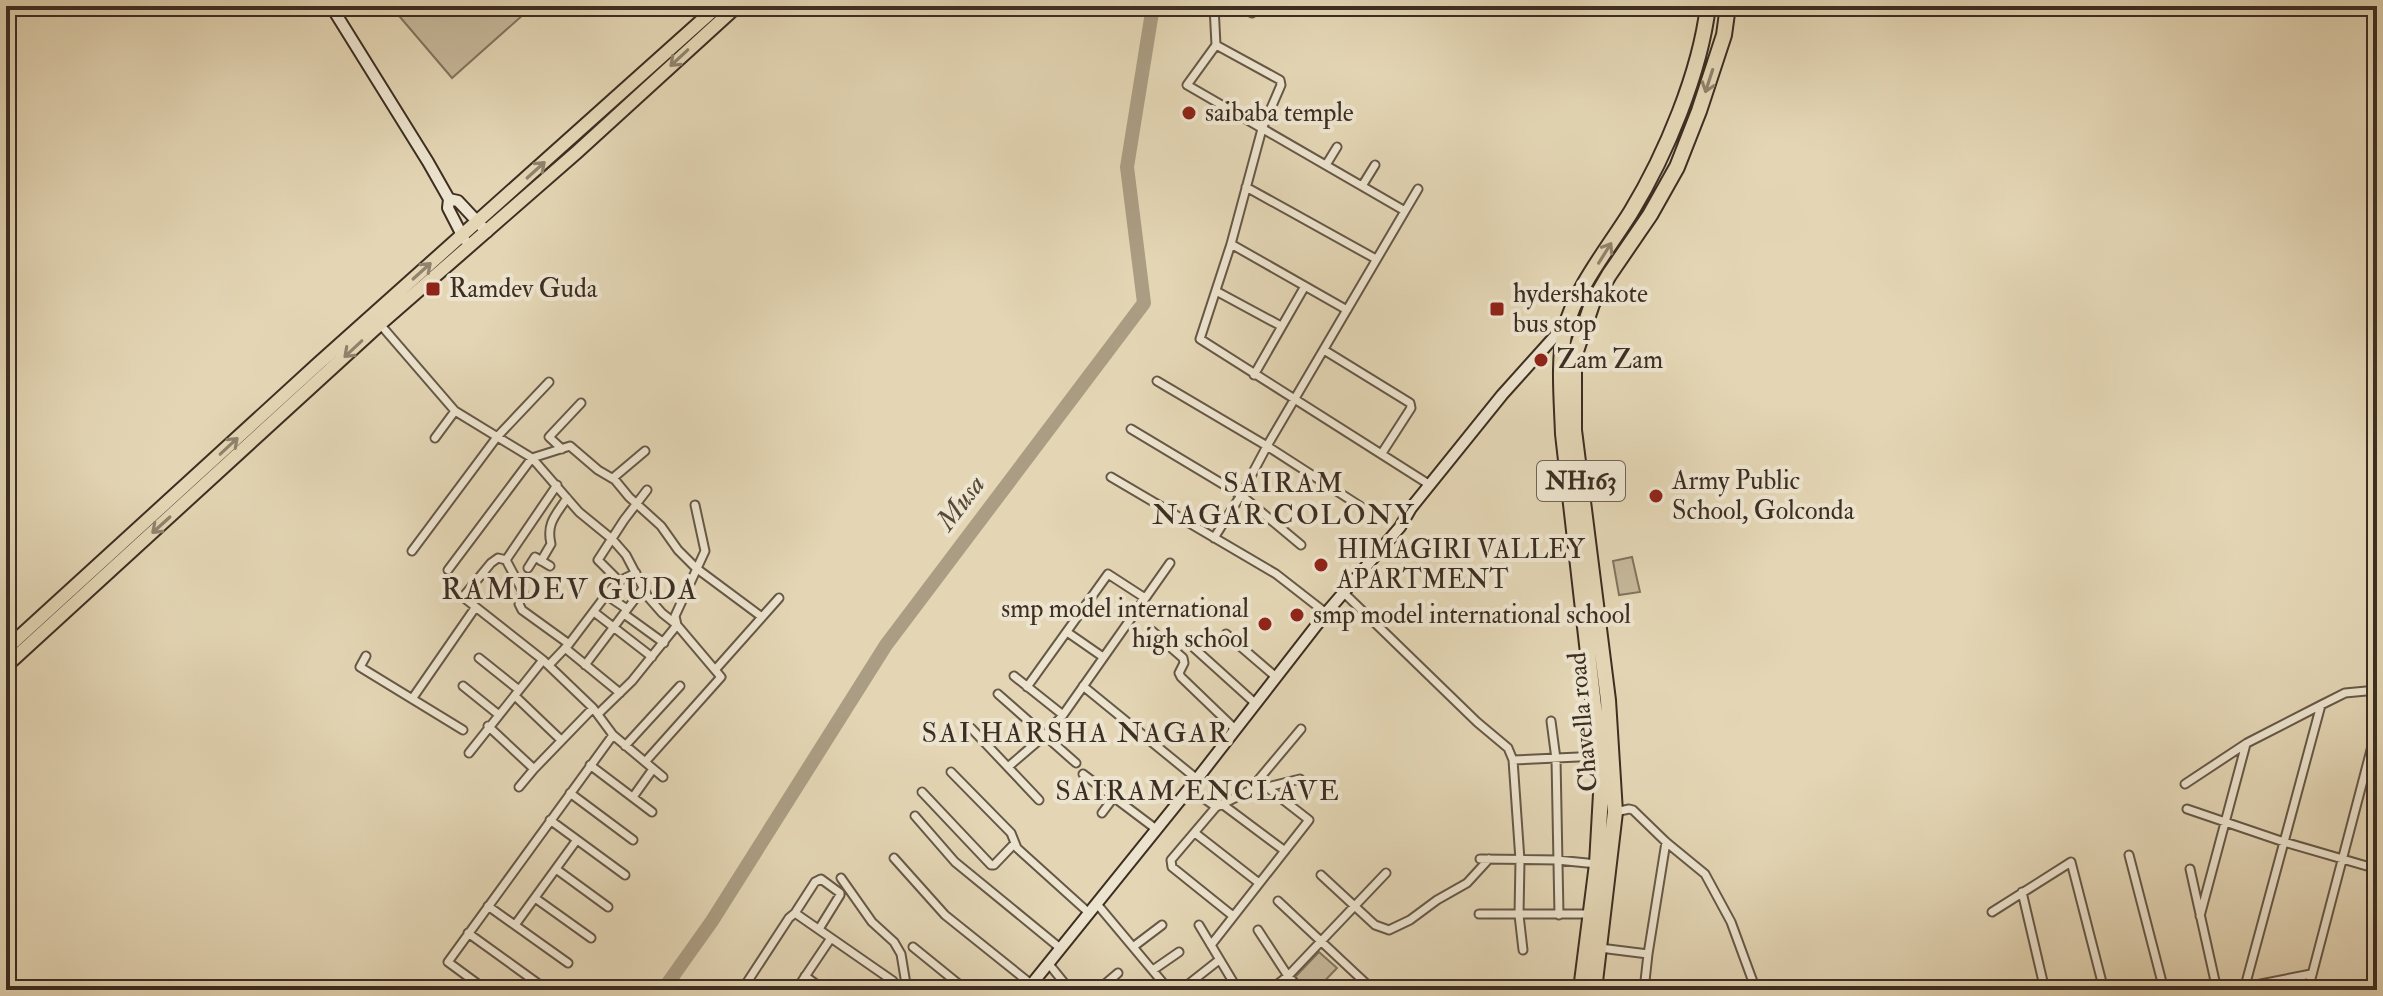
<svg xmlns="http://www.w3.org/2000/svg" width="2383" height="996" font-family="'IM FELL Double Pica',serif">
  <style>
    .green { fill: #c7b99c; stroke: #82745f; stroke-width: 2 }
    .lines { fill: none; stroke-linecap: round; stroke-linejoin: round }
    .river { stroke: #ab9d83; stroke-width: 14 }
    .street-casing { stroke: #665847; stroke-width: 11 }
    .secondary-casing { stroke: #3c2e22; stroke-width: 14 }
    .primary-casing { stroke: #3c2e22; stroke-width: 16 }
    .highway-casing { stroke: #3c2e22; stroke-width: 18 }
    .street { stroke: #ede4cf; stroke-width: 7 }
    .secondary { stroke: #ede4cf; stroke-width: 10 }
    .primary { stroke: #e4d6b5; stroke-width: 12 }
    .highway { stroke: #e4d6b5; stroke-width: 14 }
    .oneway { stroke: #90826c }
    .poi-dot { fill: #8f2418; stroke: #ede4cf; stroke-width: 3 }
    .labels { text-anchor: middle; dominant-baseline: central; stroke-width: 8; stroke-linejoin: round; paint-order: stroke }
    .shield { fill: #ede4cf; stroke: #716556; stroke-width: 2 }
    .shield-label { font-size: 24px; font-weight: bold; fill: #3c2e22 }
    .poi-label { font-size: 26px; fill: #3c2e22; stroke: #ede4cf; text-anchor: start }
    .street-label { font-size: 26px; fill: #3c2e22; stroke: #ede4cf }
    .neighbourhood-label { font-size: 28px; letter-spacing: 2px; fill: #3c2e22; stroke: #ede4cf }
    .water-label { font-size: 28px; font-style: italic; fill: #584a3a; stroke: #ede4cf }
    .quarter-label { font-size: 30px; letter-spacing: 2px; fill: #3c2e22; stroke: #ede4cf }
  </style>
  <rect width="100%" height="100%" fill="#e4d6b5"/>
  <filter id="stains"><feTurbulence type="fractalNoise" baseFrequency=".0025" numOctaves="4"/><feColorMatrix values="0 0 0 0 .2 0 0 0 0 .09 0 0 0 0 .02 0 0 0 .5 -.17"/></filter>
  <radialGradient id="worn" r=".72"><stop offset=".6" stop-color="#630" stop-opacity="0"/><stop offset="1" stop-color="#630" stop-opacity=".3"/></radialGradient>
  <path class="green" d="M412 6H533L452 78 400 17Z
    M1632 557 1640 592 1619 595 1613 561Z
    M1319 952 1337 968 1316 990H1309L1295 977Z"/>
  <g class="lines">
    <path class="river" d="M663 990 712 921 886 645 1144 303 1127 167 1153 6"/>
    <defs>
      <path id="street" d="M1214 6 1216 45 1187 85 1405 211 1267 446 1241 495 1214 538
        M1239 6 1252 13
        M1216 45 1280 80 1281 85 1262 129 1231 244 1200 339 1430 485
        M1326 165 1337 147
        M1362 186 1375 165
        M1246 187 1376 259
        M1405 211 1418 189
        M1231 244 1347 310
        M1216 291 1281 326
        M379 323 455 411 532 458 579 512 612 539 626 555 648 597 662 613 677 625 721 677 645 762
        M1324 350 1410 403 1411 408 1382 453
        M1254 375 1305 286
        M1157 381 1267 446 1360 506
        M1131 429 1241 495 1301 545
        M435 438 455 411
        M562 449 549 437 581 403
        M1111 477 1276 574 1326 613
        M613 478 645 451
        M557 485 506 560 523 592 519 604 522 610 569 644
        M412 551 497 437 549 382
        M506 560 498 558 491 563 463 597 543 660 593 708 613 735 663 777
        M541 561 551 544C546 523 556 515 567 498
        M528 568 535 557 550 566
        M448 570 532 458 570 446 598 470 615 480 629 497 661 526 678 550 696 568 762 617
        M619 581 598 560 624 520 647 490
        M1344 593 1477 722 1508 748 1513 760 1520 860 1519 915 1523 950
        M606 595 627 609
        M594 612 652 657
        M624 614 664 643
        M1152 631 1183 658 1184 663 1179 673 1181 677 1235 729
        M1067 632 1103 657
        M1226 634 1276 677
        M565 648 620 693
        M1194 648 1256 704
        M366 656 360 667 463 730
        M479 658 519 690
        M549 665 569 644 606 595 619 581 636 573
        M585 665 644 587
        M715 670 779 598
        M1014 676 1063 715
        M463 686 499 715
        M1083 686 1197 779
        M1027 687 1108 574 1145 598
        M998 694 1076 763
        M515 696 561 740
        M412 699 475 608
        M598 714 632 681 677 625 675 616 705 551 695 505
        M1551 721 1556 759 1559 915
        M488 726 534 769 593 708
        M971 728 1039 800
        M625 746 680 686
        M469 753 543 660
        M1513 760 1600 756
        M590 765 652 812
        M1008 767 1044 736 1063 715 1170 563
        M951 772 1011 833 1017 848 1089 913
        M1083 774 1156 829
        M2185 784 2247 743 2321 705 2345 693 2377 690
        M519 787 534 769
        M1189 788 1216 807
        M1249 791 1301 729
        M922 792 991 865H994L1015 843
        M570 793 633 840
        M633 797 653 769
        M1222 804 1285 851
        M2187 809 2284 842 2377 869
        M1615 812 1629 809 1633 810 1666 842 1705 874 1731 922 1756 990
        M1102 813 1114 797
        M915 816 955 862 1060 948
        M550 820 625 875
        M1195 833 1259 883
        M2129 855 2164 990
        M894 858 945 915 1031 984
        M1480 859 1557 860 1597 864
        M556 869 608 907
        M2190 869 2217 990
        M1321 875 1375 925 1389 930 1410 920 1437 900 1467 883 1489 859
        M841 878 872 922 894 942 901 954 907 990
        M2022 892 2045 990
        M535 898 591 938
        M1278 901 1373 990
        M1097 904 1169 990
        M488 906 568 963
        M1992 912 2071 862 2104 990
        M795 913 815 882 821 879 840 893V895L819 929
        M1479 914H1589
        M1233 916 1172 867 1171 860 1216 807 1247 792 1300 779
        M2200 916 2246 744
        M515 925 576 841
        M1199 925 1238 990
        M1258 930 1288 976 1301 990
        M468 933 547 990
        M1211 945 1309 820 1268 788
        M913 947 966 990
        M1133 947 1162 925
        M1600 948 1648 954 1666 842
        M1048 963 1070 990
        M1153 970 1179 952
        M805 976 824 990
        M2309 984 2344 990
        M486 990 448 962 613 735
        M742 990 789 918 795 913 893 981 895 990
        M796 990 831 938
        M1098 990 1118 973
        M1181 990 1219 960
        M1270 990 1288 976 1386 873
        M1644 990 1648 954
        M2230 990 2311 974
        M2244 990 2321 705
        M2308 990 2377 727
        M2375 990 2377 981"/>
      <path id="secondary" d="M331 6 428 162 449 199 448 208 464 239
        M449 199 458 201 487 232
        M1027 990 1197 779 1326 613 1400 527 1411 508 1502 395 1555 336 1565 331H1582"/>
      <path id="primary" d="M6 649 318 364 718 6
        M6 666 380 324 577 152 737 6"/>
      <path id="highway" d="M1581 990 1597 864 1602 776 1563 434C1562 403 1558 359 1565 330 1576 287 1608 249 1631 212 1666 154 1700 73 1708 6
        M1594 990 1615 812 1608 700 1574 430V357L1592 304 1609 275 1650 215 1677 167 1699 111 1724 35 1728 6"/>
    </defs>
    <use href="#street" class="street-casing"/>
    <use href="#secondary" class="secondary-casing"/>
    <use href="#primary" class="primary-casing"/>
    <use href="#highway" class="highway-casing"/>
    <use href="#street" class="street"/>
    <use href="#secondary" class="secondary"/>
    <use href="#primary" class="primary"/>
    <use href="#highway" class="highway"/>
  </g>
  <defs><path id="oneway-shaft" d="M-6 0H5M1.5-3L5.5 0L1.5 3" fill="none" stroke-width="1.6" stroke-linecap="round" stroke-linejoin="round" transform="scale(2)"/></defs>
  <g class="oneway">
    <use href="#oneway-shaft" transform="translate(679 58) rotate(137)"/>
    <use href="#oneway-shaft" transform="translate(1709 81) rotate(108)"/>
    <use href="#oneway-shaft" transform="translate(536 170) rotate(-42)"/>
    <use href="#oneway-shaft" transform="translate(1605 253) rotate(-58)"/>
    <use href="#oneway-shaft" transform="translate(422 271) rotate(-42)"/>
    <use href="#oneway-shaft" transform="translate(353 349) rotate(137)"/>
    <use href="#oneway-shaft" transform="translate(229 446) rotate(-43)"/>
    <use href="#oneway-shaft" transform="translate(161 525) rotate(138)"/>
  </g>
  <g class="poi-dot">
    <circle cx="1189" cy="113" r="8"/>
    <rect x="425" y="281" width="16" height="16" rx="4"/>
    <rect x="1489" y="301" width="16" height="16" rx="4"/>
    <circle cx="1541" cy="360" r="8"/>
    <circle cx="1656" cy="496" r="8"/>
    <circle cx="1321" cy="565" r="8"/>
    <circle cx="1297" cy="615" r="8"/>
    <circle cx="1265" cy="624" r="8"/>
  </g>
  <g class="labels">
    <rect class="shield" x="1537" y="461" width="88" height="40" rx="6"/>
    <g class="shield-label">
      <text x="1581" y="481">NH163</text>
    </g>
    <g class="poi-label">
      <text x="1205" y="113">saibaba temple</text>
      <text x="449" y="289">Ramdev Guda</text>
      <text x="1513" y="294">hydershakote<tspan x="1513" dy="30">bus stop</tspan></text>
      <text x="1557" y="360">Zam Zam</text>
      <text x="1672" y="481">Army Public<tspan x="1672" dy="30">School, Golconda</tspan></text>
      <text x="1337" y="550">HIMAGIRI VALLEY<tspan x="1337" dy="30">APARTMENT</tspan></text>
      <text x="1249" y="609" text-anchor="end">smp model international<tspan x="1249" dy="30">high school</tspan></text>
      <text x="1313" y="615">smp model international school</text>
    </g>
    <g class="street-label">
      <text transform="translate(1583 722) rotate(-95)">Chavella road</text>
    </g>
    <g class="neighbourhood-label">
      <text x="1284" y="483">SAIRAM<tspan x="1284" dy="32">NAGAR COLONY</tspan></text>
      <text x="1076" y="733">SAI HARSHA NAGAR</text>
      <text x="1198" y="791">SAIRAM ENCLAVE</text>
    </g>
    <g class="water-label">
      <text transform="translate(961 503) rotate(-53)">Musa</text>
    </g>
    <g class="quarter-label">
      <text x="570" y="589">RAMDEV GUDA</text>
    </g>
  </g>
  <rect width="2383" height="996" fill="none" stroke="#e4d6b5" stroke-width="32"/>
  <rect x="8" y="8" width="2367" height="980" fill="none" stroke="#3c2e22" stroke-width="4"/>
  <rect x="16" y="16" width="2351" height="964" fill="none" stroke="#3c2e22" stroke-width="2"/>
  <rect width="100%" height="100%" filter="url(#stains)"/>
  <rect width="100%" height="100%" fill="url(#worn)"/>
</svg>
